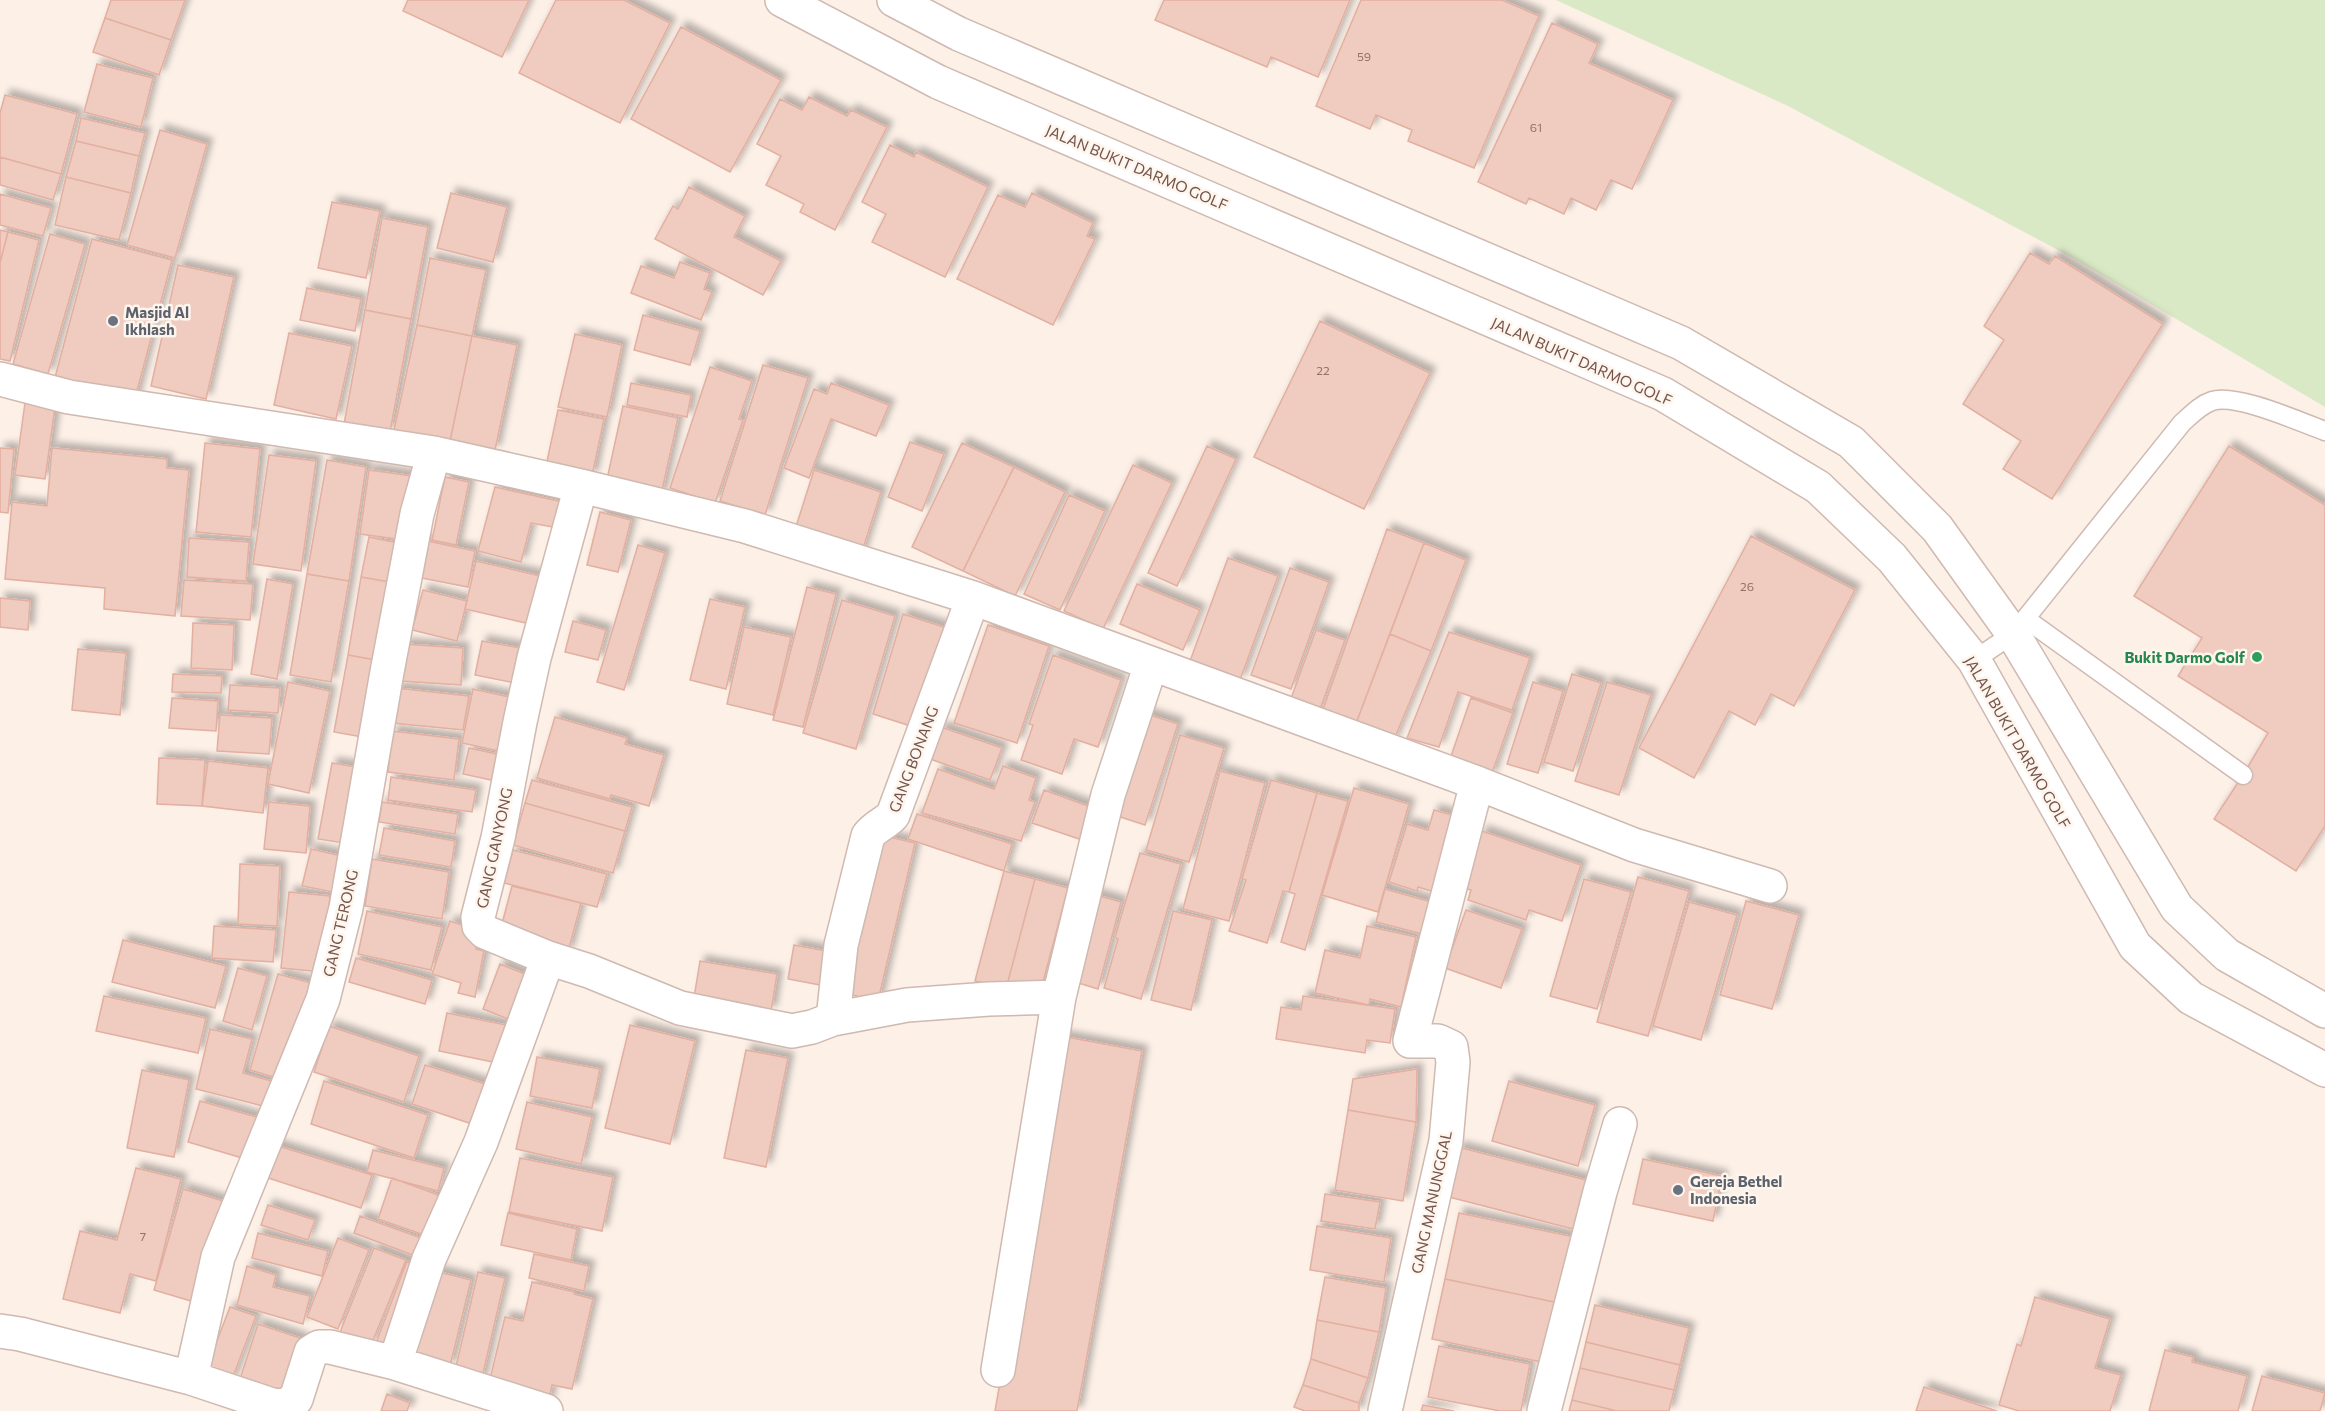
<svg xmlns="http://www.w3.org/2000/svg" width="2325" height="1411" font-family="Commissioner,sans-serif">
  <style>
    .green { fill: #d9e9c5 }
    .building { fill: #f0cbbf; stroke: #e2afa0; stroke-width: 1.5; filter: url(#shadow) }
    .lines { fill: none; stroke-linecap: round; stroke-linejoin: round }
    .lane-casing { stroke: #cfb9b0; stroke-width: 21 }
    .street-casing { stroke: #cfb9b0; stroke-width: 36 }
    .lane { stroke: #fff; stroke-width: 18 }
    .street { stroke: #fff; stroke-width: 33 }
    .worship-dot { fill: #6b7280; stroke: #fef5ed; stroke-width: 2 }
    .leisure-dot { fill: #2e9e5b; stroke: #fef5ed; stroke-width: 2 }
    .labels { text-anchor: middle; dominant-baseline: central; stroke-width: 5; stroke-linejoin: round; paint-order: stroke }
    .number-label { font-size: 12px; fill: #937269 }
    .street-label { font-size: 15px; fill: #74544c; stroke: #fef5ed }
    .worship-label { font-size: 15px; font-weight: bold; fill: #5b616d; stroke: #fef5ed; text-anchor: start }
    .leisure-label { font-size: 15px; font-weight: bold; fill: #27864d; stroke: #fef5ed; text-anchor: end }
  </style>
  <defs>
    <filter id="shadow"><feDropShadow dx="5.5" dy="-5.5" stdDeviation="3" flood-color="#0004"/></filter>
  </defs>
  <rect width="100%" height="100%" fill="#fcf0e7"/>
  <path class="green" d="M1556 0H2325V407L2073 258 1788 106Z"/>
  <path class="building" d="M111 0H185L171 40 105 18Z
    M408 0H529L502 57 403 11Z
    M556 0H624L670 23 620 123 519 73Z
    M1164 0H1350L1318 77 1271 57 1267 67 1155 20Z
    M1361 0H1502L1539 16 1474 168 1408 141 1412 130 1376 115 1370 129 1316 106Z
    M105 18 171 40 159 75 93 52Z
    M1552 23 1598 44 1589 63 1673 100 1632 189 1611 180 1596 210 1571 198 1564 214 1529 198 1526 204 1478 182Z
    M681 27 781 80 730 172 631 119Z
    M97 64 153 78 141 127 84 112Z
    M5 95 77 114 61 174 0 157V113Z
    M809 97 847 116 851 110 887 127 835 230 800 212 804 204 766 185 781 156 757 144 780 99 802 110Z
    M81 118 145 133 139 156 76 141Z
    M160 130 207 144 175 258 127 245Z
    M76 141 139 156 131 193 66 177Z
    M890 145 914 157 916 152 988 187 945 277 872 242 886 214 862 202Z
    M0 157 61 174 53 200 0 185Z
    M66 177 131 193 119 240 55 225Z
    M689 187 745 216 734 237 781 261 763 295 655 239 673 206 678 209Z
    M451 193 507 207 493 262 437 248Z
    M1032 193 1093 223 1087 236 1095 239 1053 325 957 279 998 195 1025 207Z
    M0 194 51 208 43 236 0 225Z
    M332 202 380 211 366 278 318 268Z
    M382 218 428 227 411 319 365 310Z
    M0 230 8 232 0 263Z
    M8 232 39 240 10 361 0 359V263Z
    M50 234 85 244 48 374 13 364Z
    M92 239 172 260 134 402 54 381Z
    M2030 253 2049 264 2055 256 2163 324 2052 499 2003 469 2021 441 1963 404 2004 340 1984 326Z
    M430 258 486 270 472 336 417 325Z
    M680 262 710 273 704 289 712 292 701 320 631 293 641 266 674 278Z
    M178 265 234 277 206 399 151 386Z
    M307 288 361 299 355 331 300 320Z
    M365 310 411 319 390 432 344 424Z
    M643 315 700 331 690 365 634 350Z
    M1320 321 1430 373 1364 509 1254 457Z
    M417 325 472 336 450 441 394 430Z
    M289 333 352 346 336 419 274 405Z
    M575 334 622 345 607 417 558 407Z
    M472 336 517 345 495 450 450 441Z
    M763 365 808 378 765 515 720 501Z
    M710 367 752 381 739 419 743 420 715 503 670 488Z
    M631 383 691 395 687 417 627 405Z
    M831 383 889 405 876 436 831 419 809 478 784 468 814 389 827 394Z
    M25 403 55 407 45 479 15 475Z
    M623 406 678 418 661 495 606 484Z
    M558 410 604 419 592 476 546 466Z
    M910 442 944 454 922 511 888 497Z
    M205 443 260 449 251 537 196 532Z
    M962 443 1014 467 963 571 912 547Z
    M1207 446 1236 459 1177 586 1148 573Z
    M2229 446 2325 505V826L2296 871 2214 819 2243 775 2268 733 2178 676 2202 638 2134 596Z
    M0 448 14 449 8 513 0 512Z
    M52 448 167 459V468L189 470 175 616 104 609 105 588 5 579 12 502 47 506Z
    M269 455 316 461 301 571 253 564Z
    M327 460 366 467 349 581 307 574Z
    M1133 465 1172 483 1103 629 1064 611Z
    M1014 467 1065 492 1015 596 963 571Z
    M369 470 420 477 411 541 360 534Z
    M814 470 881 492 861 555 794 533Z
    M445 477 469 482 456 545 432 540Z
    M495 487 563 502 558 528 531 523 521 562 478 551Z
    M1069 495 1105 511 1060 610 1024 594Z
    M600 512 631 520 618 572 587 565Z
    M1387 529 1424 543 1355 726 1322 712Z
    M1751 536 1855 590 1794 706 1771 694 1755 725 1729 711 1694 778 1639 748Z
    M369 537 408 545 401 584 361 577Z
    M189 538 249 542 246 581 187 577Z
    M418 539 475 551 468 587 411 576Z
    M1424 543 1466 560 1431 651 1390 634Z
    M638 545 665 553 624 690 597 682Z
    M1228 558 1278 576 1240 680 1190 661Z
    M476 561 549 578 539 626 465 609Z
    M1290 568 1329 582 1291 689 1251 675Z
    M307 574 349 581 331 682 290 675Z
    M361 577 401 584 387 662 348 655Z
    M267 579 293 584 277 679 251 674Z
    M184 580 253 584 250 620 181 616Z
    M1137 584 1200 610 1183 650 1120 624Z
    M807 587 836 594 803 727 773 720Z
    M423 590 467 601 457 641 412 630Z
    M0 598 30 601 28 630 0 627Z
    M710 599 745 607 726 689 690 680Z
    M842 600 895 616 856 749 803 733Z
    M903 614 950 629 920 729 873 714Z
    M573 621 606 630 598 660 565 652Z
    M193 623 234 625 232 670 191 668Z
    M988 625 1049 646 1017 743 954 723Z
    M744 627 791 637 773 715 727 704Z
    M1316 630 1345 640 1318 715 1289 704Z
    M1449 632 1530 658 1512 710 1458 692 1439 747 1407 738Z
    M1390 634 1431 651 1393 742 1355 726Z
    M482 641 532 650 525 685 475 675Z
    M403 644 463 648 461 685 400 681Z
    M78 649 126 653 120 715 72 710Z
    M348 655 387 662 373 739 334 732Z
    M1053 655 1121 680 1098 747 1074 739 1062 774 1021 760 1033 725 1029 724Z
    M173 674 222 676 221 693 172 692Z
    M1572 674 1601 683 1573 771 1544 762Z
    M288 682 330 691 309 793 268 784Z
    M1533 682 1563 691 1538 773 1507 764Z
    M1607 682 1651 695 1619 795 1575 781Z
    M230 685 280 688 278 713 228 710Z
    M396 688 469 696 463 730 392 723Z
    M473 689 519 699 508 753 462 743Z
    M172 698 218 701 216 731 169 728Z
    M1471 698 1513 713 1491 776 1449 762Z
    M1144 713 1178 724 1145 825 1111 814Z
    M220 715 272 718 269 754 217 751Z
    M555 717 627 738 625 744 664 755 649 806 611 795 610 799 537 778Z
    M941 727 1002 748 990 780 930 759Z
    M392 731 459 739 454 780 388 772Z
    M1180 735 1224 748 1189 862 1146 850Z
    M469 748 511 757 505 783 463 774Z
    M159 758 205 760 202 806 157 804Z
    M208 761 268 768 263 813 202 806Z
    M332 763 363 768 350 844 318 839Z
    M1003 766 1036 778 1029 800 1035 802 1021 841 922 813 938 769 994 789Z
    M1220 771 1265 783 1229 921 1183 909Z
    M391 777 476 790 472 812 388 800Z
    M532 780 632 807 625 831 525 803Z
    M1271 780 1317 793 1289 892 1283 891 1267 943 1229 931 1246 880 1242 879Z
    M1354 788 1409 804 1378 912 1322 895Z
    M1044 790 1099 810 1088 842 1032 823Z
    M1317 793 1348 801 1305 950 1281 942 1295 894 1289 892Z
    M269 802 310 806 306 853 264 849Z
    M382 802 458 814 455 834 379 822Z
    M525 803 625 831 613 873 513 845Z
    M1434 810 1466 819 1444 895 1418 887 1417 891 1389 882 1407 824 1428 830Z
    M917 814 1012 844 1004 871 908 839Z
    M384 828 455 841 451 867 379 855Z
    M1482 831 1581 865 1562 921 1529 910 1526 920 1468 900 1471 890 1463 888Z
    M881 835 915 843 878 1001 844 993Z
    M311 849 342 856 333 892 302 886Z
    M513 850 607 874 597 907 504 883Z
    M1140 853 1181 864 1141 999 1104 988 1118 939 1115 937Z
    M372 859 449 872 442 919 365 906Z
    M240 864 280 866 277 926 238 924Z
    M1004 871 1035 879 1006 989 975 981Z
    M1638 877 1689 891 1648 1036 1597 1022Z
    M1035 879 1068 888 1039 997 1006 989Z
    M1584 879 1631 892 1597 1009 1550 996Z
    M512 886 581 903 568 952 499 935Z
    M1385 889 1442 905 1434 937 1376 922Z
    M289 892 330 896 322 972 281 968Z
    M1093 894 1121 902 1098 989 1072 981Z
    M1746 901 1799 915 1772 1009 1720 995Z
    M1689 902 1737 915 1701 1040 1653 1026Z
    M1466 910 1522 929 1501 988 1445 968Z
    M367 911 442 927 431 970 358 954Z
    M1173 911 1212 920 1191 1010 1151 1000Z
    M450 921 483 932 476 949 484 951 475 997 458 993 461 983 432 974Z
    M214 926 276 930 273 962 212 958Z
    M1367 926 1416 937 1401 1007 1370 999 1369 1005 1315 993 1325 950 1360 958Z
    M123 940 226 966 215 1008 112 982Z
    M794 945 837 953 831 987 788 979Z
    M356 958 432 980 425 1004 349 982Z
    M700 961 777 974 771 1011 694 998Z
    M500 964 530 976 513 1021 483 1009Z
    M238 968 267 976 252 1030 223 1021Z
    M278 974 315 984 287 1081 250 1070Z
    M104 996 206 1018 198 1053 96 1031Z
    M1303 996 1395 1009 1390 1043 1367 1040 1365 1053 1276 1039 1281 1007 1301 1010Z
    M447 1013 511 1026 503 1064 439 1051Z
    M630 1025 695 1041 670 1144 605 1128Z
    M329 1026 419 1056 404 1102 314 1072Z
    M210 1029 252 1039 243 1073 282 1084 275 1109 196 1089Z
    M1061 1036 1142 1051 1077 1411H995Z
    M746 1050 788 1058 766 1167 724 1158Z
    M537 1057 600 1069 592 1108 530 1096Z
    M425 1065 492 1086 478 1126 412 1104Z
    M1417 1069 1416 1122 1348 1110 1353 1079Z
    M142 1070 189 1080 174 1157 127 1148Z
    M324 1081 428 1115 414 1158 311 1124Z
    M1509 1081 1595 1105 1578 1166 1492 1141Z
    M200 1101 260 1118 249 1160 188 1142Z
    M527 1102 592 1117 581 1164 516 1149Z
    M1348 1110 1416 1122 1403 1201 1335 1190Z
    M272 1144 372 1175 361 1208 262 1176Z
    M1458 1147 1594 1182 1581 1231 1445 1196Z
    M373 1150 444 1168 438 1191 367 1172Z
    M520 1158 613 1177 602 1231 509 1212Z
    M1643 1159 1722 1176 1713 1221 1633 1204Z
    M136 1168 181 1179 156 1281 130 1274 120 1313 63 1299 80 1231 117 1240Z
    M392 1178 444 1197 430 1237 378 1219Z
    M183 1189 230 1203 201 1304 154 1290Z
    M1325 1194 1380 1202 1375 1229 1321 1221Z
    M268 1205 315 1220 308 1240 261 1225Z
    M508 1213 577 1229 571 1260 501 1245Z
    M1459 1213 1579 1238 1564 1304 1445 1279Z
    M360 1216 424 1239 418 1257 354 1233Z
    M1317 1226 1391 1238 1384 1282 1310 1270Z
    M258 1233 328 1251 322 1276 252 1258Z
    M338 1238 369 1250 338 1329 307 1317Z
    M374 1248 406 1260 371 1345 340 1332Z
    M534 1254 589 1266 584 1291 529 1278Z
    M407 1261 425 1268 395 1350 376 1343Z
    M247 1266 276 1275 273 1287 310 1296 303 1324 237 1305Z
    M435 1271 471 1280 450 1366 413 1357Z
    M478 1272 505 1278 481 1382 454 1375Z
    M1325 1277 1386 1288 1379 1332 1317 1320Z
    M1445 1279 1564 1304 1551 1364 1432 1339Z
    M532 1282 574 1292V1294L593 1299 572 1389 552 1385 548 1404 489 1383 505 1317 523 1321Z
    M2035 1297 2110 1319 2095 1368 2121 1375 2110 1411H2019L1999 1405 2017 1344 2021 1346Z
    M1595 1305 1689 1328 1680 1365 1586 1342Z
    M230 1307 256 1316 231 1382 205 1372Z
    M1317 1320 1379 1332 1368 1378 1311 1359Z
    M258 1324 303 1339 285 1393 240 1379Z
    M1586 1342 1680 1365 1674 1390 1580 1368Z
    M1439 1346 1530 1364 1521 1411H1500L1428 1397Z
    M2165 1350 2193 1357 2192 1362 2247 1376 2238 1411H2149Z
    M1311 1359 1368 1378 1359 1403 1303 1385Z
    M1580 1368 1674 1390 1669 1411H1617L1572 1400Z
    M2262 1376 2325 1393 2320 1411H2252Z
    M1303 1385 1359 1403V1411H1305L1294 1407Z
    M1924 1387 1997 1411H1916Z
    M387 1394 410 1403 407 1411H381Z
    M1572 1400 1617 1411H1569Z
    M1423 1405 1454 1411H1421Z"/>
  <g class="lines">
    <defs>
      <path id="lane" d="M2026 619 2243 775
        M1974 660 2013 634 2182 423C2191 415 2200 405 2212 401 2236 393 2300 422 2325 431"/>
      <path id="street" d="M782 0 938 82 1663 394 1818 487 1892 558 1974 660 2135 946 2191 998 2325 1070
        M894 0 959 34 1681 343 1851 442 1937 528 2013 634 2177 908 2227 955 2325 1011
        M0 379 69 397 434 453 581 486 745 526 973 598 1477 783 1634 845 1770 886
        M581 486 534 658 520 722 498 838 478 917 479 926 485 932 548 958 589 971 680 1008 792 1031 812 1027 833 1019 907 1005 989 999 1059 997
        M833 1019 841 945 868 836C875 826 885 824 893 815L973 598
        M0 1331 20 1334 191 1378 275 1406 286 1405 296 1399 311 1352 319 1347H330L395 1363 546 1411
        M395 1363 429 1259 481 1142 548 958
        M998 1370 1059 997 1108 795 1151 664
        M191 1378 218 1257 323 999 346 908 387 672 417 514 434 453
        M1385 1411 1446 1141 1453 1062 1451 1047 1438 1041H1410L1477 783
        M1544 1411 1600 1192 1620 1124"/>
    </defs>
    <use href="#lane" class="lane-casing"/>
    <use href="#street" class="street-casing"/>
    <use href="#lane" class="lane"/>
    <use href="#street" class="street"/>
  </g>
  <g class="worship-dot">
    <circle cx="113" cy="321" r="6"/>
    <circle cx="1678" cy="1190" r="6"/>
  </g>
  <circle class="leisure-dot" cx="2257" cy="657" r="6"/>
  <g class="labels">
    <g class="number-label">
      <text x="1364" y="56">59</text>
      <text x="1536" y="127">61</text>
      <text x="1323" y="370">22</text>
      <text x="1747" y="586">26</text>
      <text x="143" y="1236">7</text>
    </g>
    <g class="street-label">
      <text transform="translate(1137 167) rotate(23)">JALAN BUKIT DARMO GOLF</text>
      <text transform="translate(1582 361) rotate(24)">JALAN BUKIT DARMO GOLF</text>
      <text transform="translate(2018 742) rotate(60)">JALAN BUKIT DARMO GOLF</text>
      <text transform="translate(913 759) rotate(-69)">GANG BONANG</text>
      <text transform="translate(494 848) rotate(-78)">GANG GANYONG</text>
      <text transform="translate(340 923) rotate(-77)">GANG TERONG</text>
      <text transform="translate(1431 1202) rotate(-78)">GANG MANUNGGAL</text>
    </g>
    <g class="worship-label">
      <text x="125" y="312">Masjid Al<tspan x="125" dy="17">Ikhlash</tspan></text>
      <text x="1690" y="1181">Gereja Bethel<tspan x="1690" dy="17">Indonesia</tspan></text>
    </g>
    <g class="leisure-label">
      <text x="2245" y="657">Bukit Darmo Golf</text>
    </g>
  </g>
</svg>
